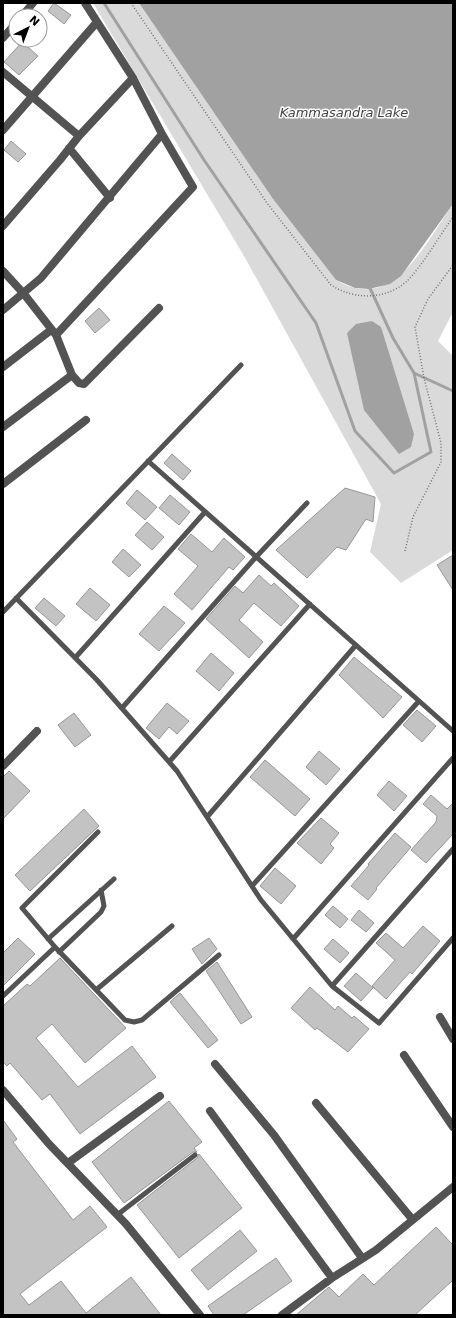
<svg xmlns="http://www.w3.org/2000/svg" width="456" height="1318" font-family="'DejaVu Sans',sans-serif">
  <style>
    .green { fill: #dadada }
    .water { fill: #a1a1a1 }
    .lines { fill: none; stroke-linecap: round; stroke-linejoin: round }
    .stream { stroke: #a1a1a1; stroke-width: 3 }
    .building { fill: #c3c3c3; stroke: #979797 }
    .path { stroke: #757575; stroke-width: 1.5; stroke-dasharray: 1 2; stroke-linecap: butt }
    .service { stroke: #535353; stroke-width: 5 }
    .minor { stroke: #535353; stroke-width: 8 }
    .labels { text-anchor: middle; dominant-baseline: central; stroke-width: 3; stroke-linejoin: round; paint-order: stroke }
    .water-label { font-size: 13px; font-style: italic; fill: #424242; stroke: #fff }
  </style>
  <rect width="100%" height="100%" fill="#fff"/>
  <path class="green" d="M93 3H139L273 199 336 280C393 315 426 242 453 204V312L438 341 453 356V550L401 583 370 552 381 504 244 256Z"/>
  <path class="water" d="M139 3H453V204L401 276 390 284 369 289 355 288 336 280 273 199Z
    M372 321 381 327 414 434 411 447 399 454 364 410 347 333 356 324Z"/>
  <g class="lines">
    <path class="stream" d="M104 3 204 160 316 323 355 431 394 473 431 452 414 373 393 338 369 286
      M414 373 453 391"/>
  </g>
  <path class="building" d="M54 3 71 15 64 24 48 11Z
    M22 42 38 56 19 75 4 62Z
    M11 141 26 154 18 162 4 150Z
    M99 308 110 320 95 333 85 321Z
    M172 454 191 471 183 480 164 463Z
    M345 488 375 497 373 522 366 519 346 550 337 547 307 578 276 550Z
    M137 490 157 507 145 520 126 503Z
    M170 495 190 512 179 525 159 508Z
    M147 522 164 537 152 550 135 535Z
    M191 534 212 552 224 538 245 557 233 570 229 567 192 610 174 594 198 566 178 549Z
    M123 549 141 565 129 577 112 562Z
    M453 555V590L437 565Z
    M259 575 271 586 274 583 299 606 281 626 254 603 239 620 263 642 249 658 206 619 235 586 243 593Z
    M90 588 110 605 96 621 76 604Z
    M44 598 65 616 56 626 35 608Z
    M164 606 185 623 159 651 139 634Z
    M211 653 234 673 219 691 196 671Z
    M354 657 402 697 383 718 339 675Z
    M167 703 189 721 177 734 169 727 159 739 146 728Z
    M417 710 436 726 422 742 403 725Z
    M74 713 91 735 75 747 58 725Z
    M319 751 340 769 326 785 306 767Z
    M265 760 310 799 295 816 250 777Z
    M9 771 30 791 3 819V777Z
    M389 781 407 796 394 811 377 795Z
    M431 795 447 809 453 803V834L426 863 411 850 436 822 437 816 423 804Z
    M84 809 99 826 30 891 15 875Z
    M321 818 339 833 330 844 334 848 321 864 297 843Z
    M395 833 411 847 376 888 377 889 368 900 351 886 369 865 368 864Z
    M275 868 296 886 281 904 260 886Z
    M333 906 348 919 340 928 325 915Z
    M359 910 374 923 366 932 351 920Z
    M423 926 440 941 412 974 410 972 386 999 372 986 395 960 376 943 386 933 403 948Z
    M18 938 35 954 3 986V953Z
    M209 938 217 949 202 964 192 949Z
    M333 939 349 953 340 963 324 949Z
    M60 958 126 1028 85 1063 52 1024 36 1038 78 1087 132 1046 156 1077 80 1134 50 1094 42 1100 10 1063 7 1066 3 1062V1006L27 984 30 986Z
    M217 962 252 1017 241 1024 206 971Z
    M356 973 373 988 361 1001 344 986Z
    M310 987 335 1010 338 1006 352 1018 354 1016 369 1029 348 1052 317 1028 315 1030 291 1008Z
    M180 993 218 1040 208 1048 170 1002Z
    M169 1101 202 1142 194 1148 197 1152H193L124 1203 92 1162Z
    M3 1120 17 1139 13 1142 73 1220 90 1206 107 1227 20 1294 29 1305 61 1281 86 1313 131 1277 161 1315H3Z
    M199 1154 242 1208 179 1258 137 1205 197 1158Z
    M436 1227 453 1245V1280L415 1315H296L329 1287 339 1297 363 1274 374 1285Z
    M240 1230 257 1251 208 1290 191 1270Z
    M276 1258 292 1281 243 1315H214L208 1306Z"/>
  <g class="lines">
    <path class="path" d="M131 3 267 203 331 285C354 300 385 300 406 282 421 268 440 235 453 217
      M405 551 413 517 441 462V443L424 378 415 327 428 299 453 265"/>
    <path class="service" d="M148 461 453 731
      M16 598 97 680 177 771 261 900 332 986 379 1023 453 938
      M3 612 241 365
      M75 658 205 512
      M122 708 256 557 307 503
      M169 762 310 604
      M207 817 356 645
      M98 832 22 908 55 947 125 1020 134 1022 142 1020 219 955
      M252 886 419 701
      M48 939 114 879
      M293 939 453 758
      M59 952 101 912 104 906 101 890
      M332 986 453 849
      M96 990 172 926
      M3 996 55 947
      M117 1215 195 1155"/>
    <path class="minor" d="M22 16 33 3
      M3 38 16 23
      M3 72 79 136
      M3 130 97 22
      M69 148 110 198
      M3 226 60 160 79 136 133 78
      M3 271 24 294 56 335 193 187 162 134
      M3 310 41 278 162 134 133 78 85 3
      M56 335 72 375 79 383 84 384 159 308
      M3 367 51 330
      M3 427 72 375
      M3 484 86 420
      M3 766 37 731
      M440 1017 453 1039
      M404 1055 453 1127
      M215 1064 274 1135 362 1258
      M3 1090 49 1144 126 1224 200 1315
      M316 1103 412 1219
      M210 1111 332 1278
      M68 1163 160 1096
      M282 1315 332 1278 376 1250 453 1187"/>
  </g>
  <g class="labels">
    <g class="water-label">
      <text x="344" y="112">Kammasandra Lake</text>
    </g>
  </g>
  <rect width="456" height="1318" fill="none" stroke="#000000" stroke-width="8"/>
  <g transform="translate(28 28) rotate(42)"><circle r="19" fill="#ffffff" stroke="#999999"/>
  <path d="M0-3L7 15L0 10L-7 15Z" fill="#000000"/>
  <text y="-6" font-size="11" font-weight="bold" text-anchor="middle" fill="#000000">N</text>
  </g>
</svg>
